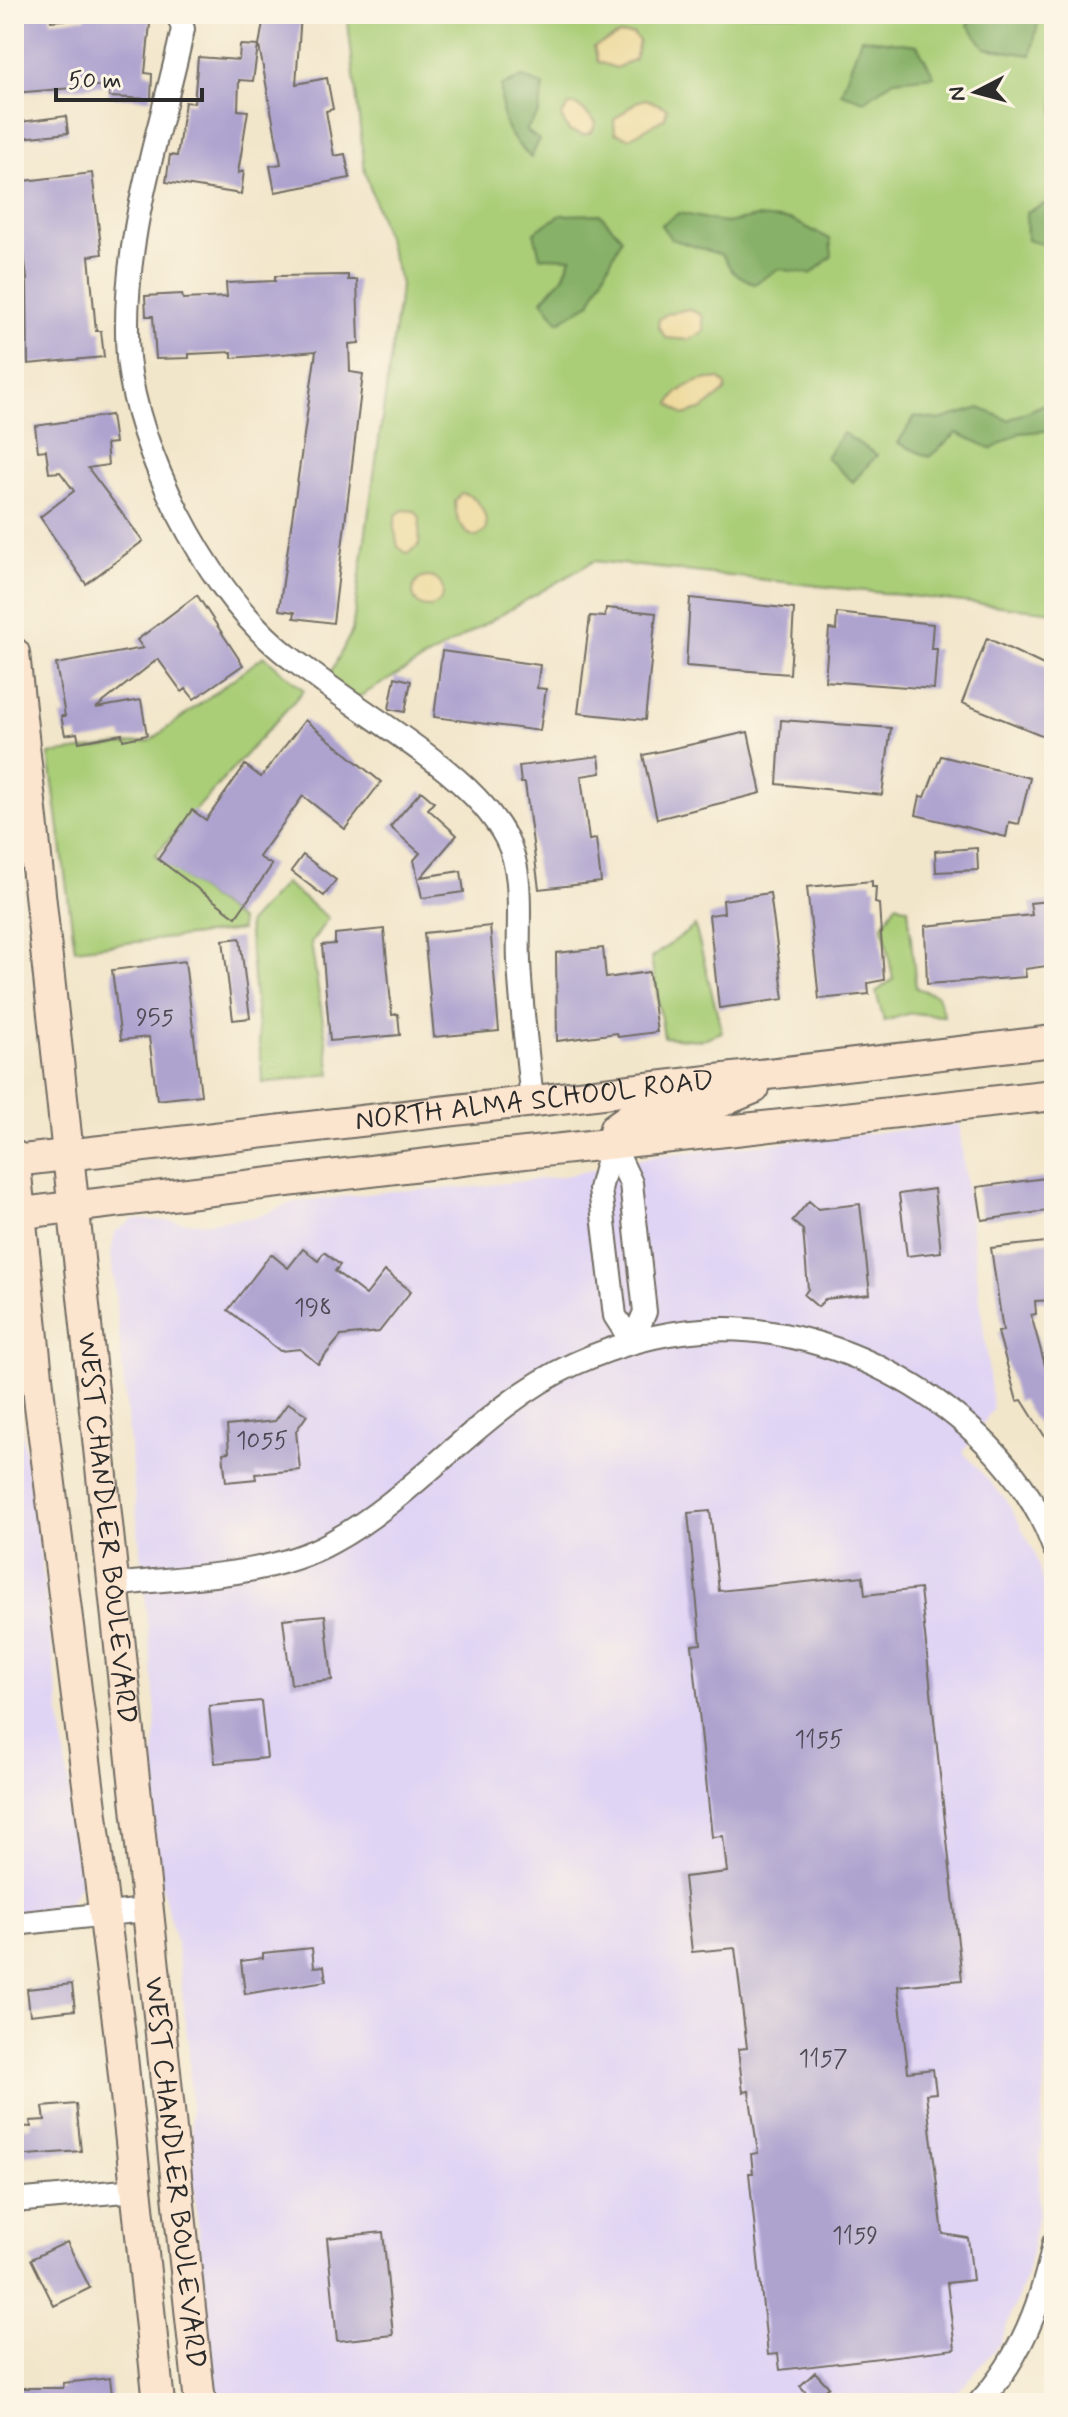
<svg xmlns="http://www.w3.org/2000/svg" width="1068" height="2417" font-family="Mynerve,sans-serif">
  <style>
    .built { fill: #e0d4f4 }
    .green { fill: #aace78; stroke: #6a7c52; stroke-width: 2 }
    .forest { fill: #87b168; stroke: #596e4a; stroke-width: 2 }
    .sand { fill: #eeda9e; stroke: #8c8264; stroke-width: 2 }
    .building { fill: #aea3cf }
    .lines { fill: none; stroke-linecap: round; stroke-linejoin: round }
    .street-casing { stroke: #716c63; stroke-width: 26 }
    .secondary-casing { stroke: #716c63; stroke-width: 34 }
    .street { stroke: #fff; stroke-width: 22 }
    .secondary { stroke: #fce5cf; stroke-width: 30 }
    .labels { text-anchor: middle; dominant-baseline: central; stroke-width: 6; stroke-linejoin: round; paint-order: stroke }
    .number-label { font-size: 24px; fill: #4c4954 }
    .street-label { font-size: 28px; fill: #2b2b2b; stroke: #fcf5e5 }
  </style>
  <rect width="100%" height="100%" fill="#fcf5e5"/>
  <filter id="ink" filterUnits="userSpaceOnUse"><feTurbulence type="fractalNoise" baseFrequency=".0125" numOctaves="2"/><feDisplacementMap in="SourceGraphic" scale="16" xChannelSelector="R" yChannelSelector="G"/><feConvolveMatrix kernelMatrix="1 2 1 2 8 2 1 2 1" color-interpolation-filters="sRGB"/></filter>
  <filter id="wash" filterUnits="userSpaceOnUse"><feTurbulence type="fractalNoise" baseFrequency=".006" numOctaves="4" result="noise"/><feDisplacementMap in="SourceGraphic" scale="32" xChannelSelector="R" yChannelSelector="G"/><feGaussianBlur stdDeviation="1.8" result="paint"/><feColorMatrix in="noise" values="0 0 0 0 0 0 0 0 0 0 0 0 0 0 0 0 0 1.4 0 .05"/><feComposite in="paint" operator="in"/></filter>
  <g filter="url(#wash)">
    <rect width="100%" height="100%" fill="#f2e6ca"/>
    <path class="built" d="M959 1124 993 1409 963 1452 1006 1500 1033 1549 1054 1617V1884L1038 2212 1027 2274 1000 2343 948 2403H472L457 2400 218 2403 193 2183 189 2052 177 1946 157 1867 153 1825 156 1711 111 1253 115 1232 134 1219 200 1223 257 1217 294 1202 394 1191 475 1187 564 1176 660 1155Z
      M14 1377 40 1553 81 1883 68 1904 14 1913Z"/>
    <path class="green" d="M347 14H1054V612L594 561 348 703 325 684 352 631 401 284 365 172Z
      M264 656 304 690 155 855 240 921 241 930 75 949 49 754 150 741Z
      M285 883 328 918 311 943 331 1074 263 1083 248 923Z
      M896 904 908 908 916 988 937 995 944 1016 911 1013 884 1021 876 992 893 979 883 925Z
      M695 926 722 1032 700 1040 664 1037 651 958Z"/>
    <path class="forest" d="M974 14H1045L1038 23 1031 55 985 48 968 25Z
      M861 38 917 45 934 76 894 80 864 101 841 93Z
      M523 77 544 86 539 113 526 130 539 140 531 158C505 133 501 123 501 86Z
      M1054 200V247L1027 240 1026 212Z
      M679 213 726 223 757 217 792 220 830 239 832 256 811 274 779 269 754 284 733 272 722 255 671 239 661 225Z
      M600 214 622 238 590 303 559 322 542 300 563 277 571 258 540 257 534 232 561 215Z
      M1054 400V430L1020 433 992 449 957 433 929 457 898 443 915 416 939 420 980 408 1008 420Z
      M843 433 877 455 853 482 826 457Z"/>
    <path class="sand" d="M633 34 639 41 635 59 616 68 598 62 594 47 619 35Z
      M646 99 667 108 665 118 629 138 615 133 614 120 636 102Z
      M569 105H577L596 122 592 132 584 135 569 131 561 117Z
      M688 309 702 315 704 331 689 340 666 338 658 326 659 319 667 314Z
      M720 379 726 385 725 391 703 409 684 415 670 404C677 387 702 377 720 379Z
      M461 493C478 495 488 514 486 530L477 537C461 535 455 515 455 501Z
      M403 510 415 511 420 518 419 545 408 554 398 547 394 527 396 515Z
      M413 592a15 15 0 1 1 30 0a15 15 0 1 1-30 0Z"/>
    <g id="blocks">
      <path class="building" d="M14 14H50L51 21 86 18V14H151L145 73 152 74 151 99 109 97 108 85 14 93Z
        M279 14H301L296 84 327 78 333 109 326 111 334 156 345 154 350 178 275 192 270 166 281 164 259 46 264 16 279 17Z
        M240 45 258 46 253 81 239 80 238 110 248 111 238 173 244 171 241 194 166 182 170 155 177 156 185 102 194 103 198 57 239 60Z
        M66 116 68 133 22 138 20 122Z
        M92 173 102 254 89 256 96 331H101L104 357 28 364 27 279 16 182Z
        M348 275V280H357L359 343 349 344 350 372 363 374 333 623 294 618 295 612 279 610 316 351 232 358V352L189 354V358L156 359 153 316H146L145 296 182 294 183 299 227 297 226 283 275 281V276Z
        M111 415 115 443 106 444 108 465 88 468 143 541 86 584 40 517 74 491 60 472 49 473 46 450 38 451 35 426Z
        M197 595 243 665 194 699 186 689 182 692 158 659 96 708 141 700 147 735 123 740 122 734 79 742 77 733 65 735 61 716H65L56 664 143 648 137 640Z
        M690 598 794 609 790 674 686 666Z
        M606 608 656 613 645 720 578 713 590 616 605 617Z
        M837 613 933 624 931 649H937L934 689 825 681 829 629 836 630Z
        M987 638 1054 670V740L962 703Z
        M442 651 540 665 537 688 546 689 540 731 434 717Z
        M395 677 411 681 405 712 389 709Z
        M305 720 381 782 345 829 303 796 259 857 272 865 236 917 158 859 192 810 206 820 245 765 261 777Z
        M781 720 891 728 882 795 777 784Z
        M748 732 761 793 657 819 643 755Z
        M599 756 601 773 581 776 589 840 596 839 601 882 539 889 525 783H521L519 766Z
        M941 756 1030 778 1019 824 1009 822 1006 837 916 815 920 796 925 797Z
        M421 791 434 802 428 809 457 835 421 877 461 871 464 892 422 898 414 860 420 853 390 827Z
        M977 848 978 870 936 872 935 851Z
        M303 855 336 880 324 896 291 871Z
        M872 881V887H876L875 903 879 904 884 980 868 983 869 994 819 999 807 887Z
        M770 893 784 999 719 1008 709 915 724 913 723 900Z
        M1048 901 1054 965 1025 969 1026 977 927 984 925 926 1032 915 1030 903Z
        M490 926 499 1031 434 1037 424 933Z
        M384 929 392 1015 398 1014 400 1035 330 1041 322 945 335 944V934Z
        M240 938 250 1018 233 1020 223 940Z
        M603 948 606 978 649 972 657 1032 618 1037 617 1033 557 1041 556 953Z
        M185 961 201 1095 157 1100 149 1037 121 1040 112 970Z
        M1054 1177V1210L982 1220 977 1187Z
        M934 1189 941 1252 907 1256 899 1194Z
        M809 1201 818 1209 860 1204 870 1294 825 1299 818 1307 804 1295 808 1289 803 1230 792 1221Z
        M1054 1241V1300L1035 1301 1036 1314 1031 1315 1054 1398V1451L1022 1400 1017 1401 998 1332 1003 1331 991 1248Z
        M303 1249 318 1261 324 1252 340 1265 335 1271 366 1295 385 1271 411 1291 379 1332 341 1336 318 1364 300 1349 280 1351 228 1310 271 1254 288 1268Z
        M288 1403 307 1415 296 1431 300 1470 255 1474 256 1479 226 1482 223 1453 229 1452 227 1426 275 1421Z
        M710 1511 719 1591 863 1576 865 1595 920 1589 962 1980 898 1986 908 2072 933 2069 936 2093 926 2094 943 2234 968 2238 973 2280 947 2283 955 2349 780 2370 778 2354 768 2355 749 2173H753L751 2154 758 2153 749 2091 743 2092 738 2049 747 2048 735 1948 692 1952 684 1877 727 1872 723 1836 712 1837 692 1645 701 1644 688 1513Z
        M325 1615 332 1680 291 1684 283 1619Z
        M261 1701 267 1758 215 1763 209 1706Z
        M312 1948 314 1967 324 1966 326 1981 245 1994 241 1961 263 1958V1953Z
        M72 1984 75 2010 30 2015 27 1989Z
        M76 2104 81 2151 14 2156V2126L31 2127 30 2121 45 2120 43 2107Z
        M383 2232 393 2335 337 2341 327 2238Z
        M67 2242 90 2288 54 2306 31 2259Z
        M815 2372 829 2387 814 2401 800 2386Z
        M110 2378 113 2403H14V2388H63V2383Z"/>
    </g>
  </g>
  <g filter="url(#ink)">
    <use href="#blocks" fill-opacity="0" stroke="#716c63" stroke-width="2"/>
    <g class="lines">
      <defs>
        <path id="street" d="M178 14 183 29C169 95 147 163 136 228 129 269 125 316 128 358 137 451 204 583 275 645 289 658 305 668 319 679 378 724 472 774 506 838 525 874 517 922 519 961 521 1008 528 1056 532 1103
          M612 1143 631 1183 645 1312 632 1342
          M612 1143 600 1189 615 1316 632 1342
          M114 1585C185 1576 268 1578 332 1542 420 1494 482 1406 574 1364 614 1346 659 1333 702 1330 840 1319 1007 1416 1054 1548
          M14 1924 145 1910
          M14 2201 136 2190
          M979 2403C1021 2358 1042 2302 1054 2243"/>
        <g id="secondary">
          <path id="s1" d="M14 653C79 1236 134 1820 200 2403"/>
          <path d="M612 1143 615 1128 631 1117 713 1105 754 1088"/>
          <path d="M14 1156 40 1405 119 2029 159 2403"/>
          <path id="s2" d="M14 1161 1054 1041"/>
          <path d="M14 1214 470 1159 1054 1095"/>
        </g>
      </defs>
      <use href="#street" class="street-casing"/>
      <use href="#secondary" class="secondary-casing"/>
      <use href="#street" class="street"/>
      <use href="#secondary" class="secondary"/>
    </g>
  </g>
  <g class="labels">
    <g class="number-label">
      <text x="155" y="1018">955</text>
      <text x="313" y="1308">198</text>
      <text x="262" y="1441">1055</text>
      <text x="819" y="1740">1155</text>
      <text x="823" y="2059">1157</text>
      <text x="855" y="2236">1159</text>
    </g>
    <g class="street-label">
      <text stroke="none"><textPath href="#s2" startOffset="524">NORTH ALMA SCHOOL ROAD</textPath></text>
      <text stroke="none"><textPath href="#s1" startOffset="880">WEST CHANDLER BOULEVARD</textPath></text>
      <text stroke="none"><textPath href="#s1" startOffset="1528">WEST CHANDLER BOULEVARD</textPath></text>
    </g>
  </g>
  <rect width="1068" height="2417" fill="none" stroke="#fcf5e5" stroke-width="48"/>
  <g transform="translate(976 92) rotate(264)" stroke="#fcf5e5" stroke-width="6" paint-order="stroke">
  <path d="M0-6L14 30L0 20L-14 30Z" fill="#2b2b2b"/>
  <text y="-12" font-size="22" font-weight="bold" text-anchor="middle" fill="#2b2b2b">N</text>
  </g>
  <path d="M56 88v12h146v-12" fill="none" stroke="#2b2b2b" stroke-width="4"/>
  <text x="68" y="88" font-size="24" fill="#2b2b2b" stroke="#fcf5e5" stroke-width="6" paint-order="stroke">50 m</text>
</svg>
